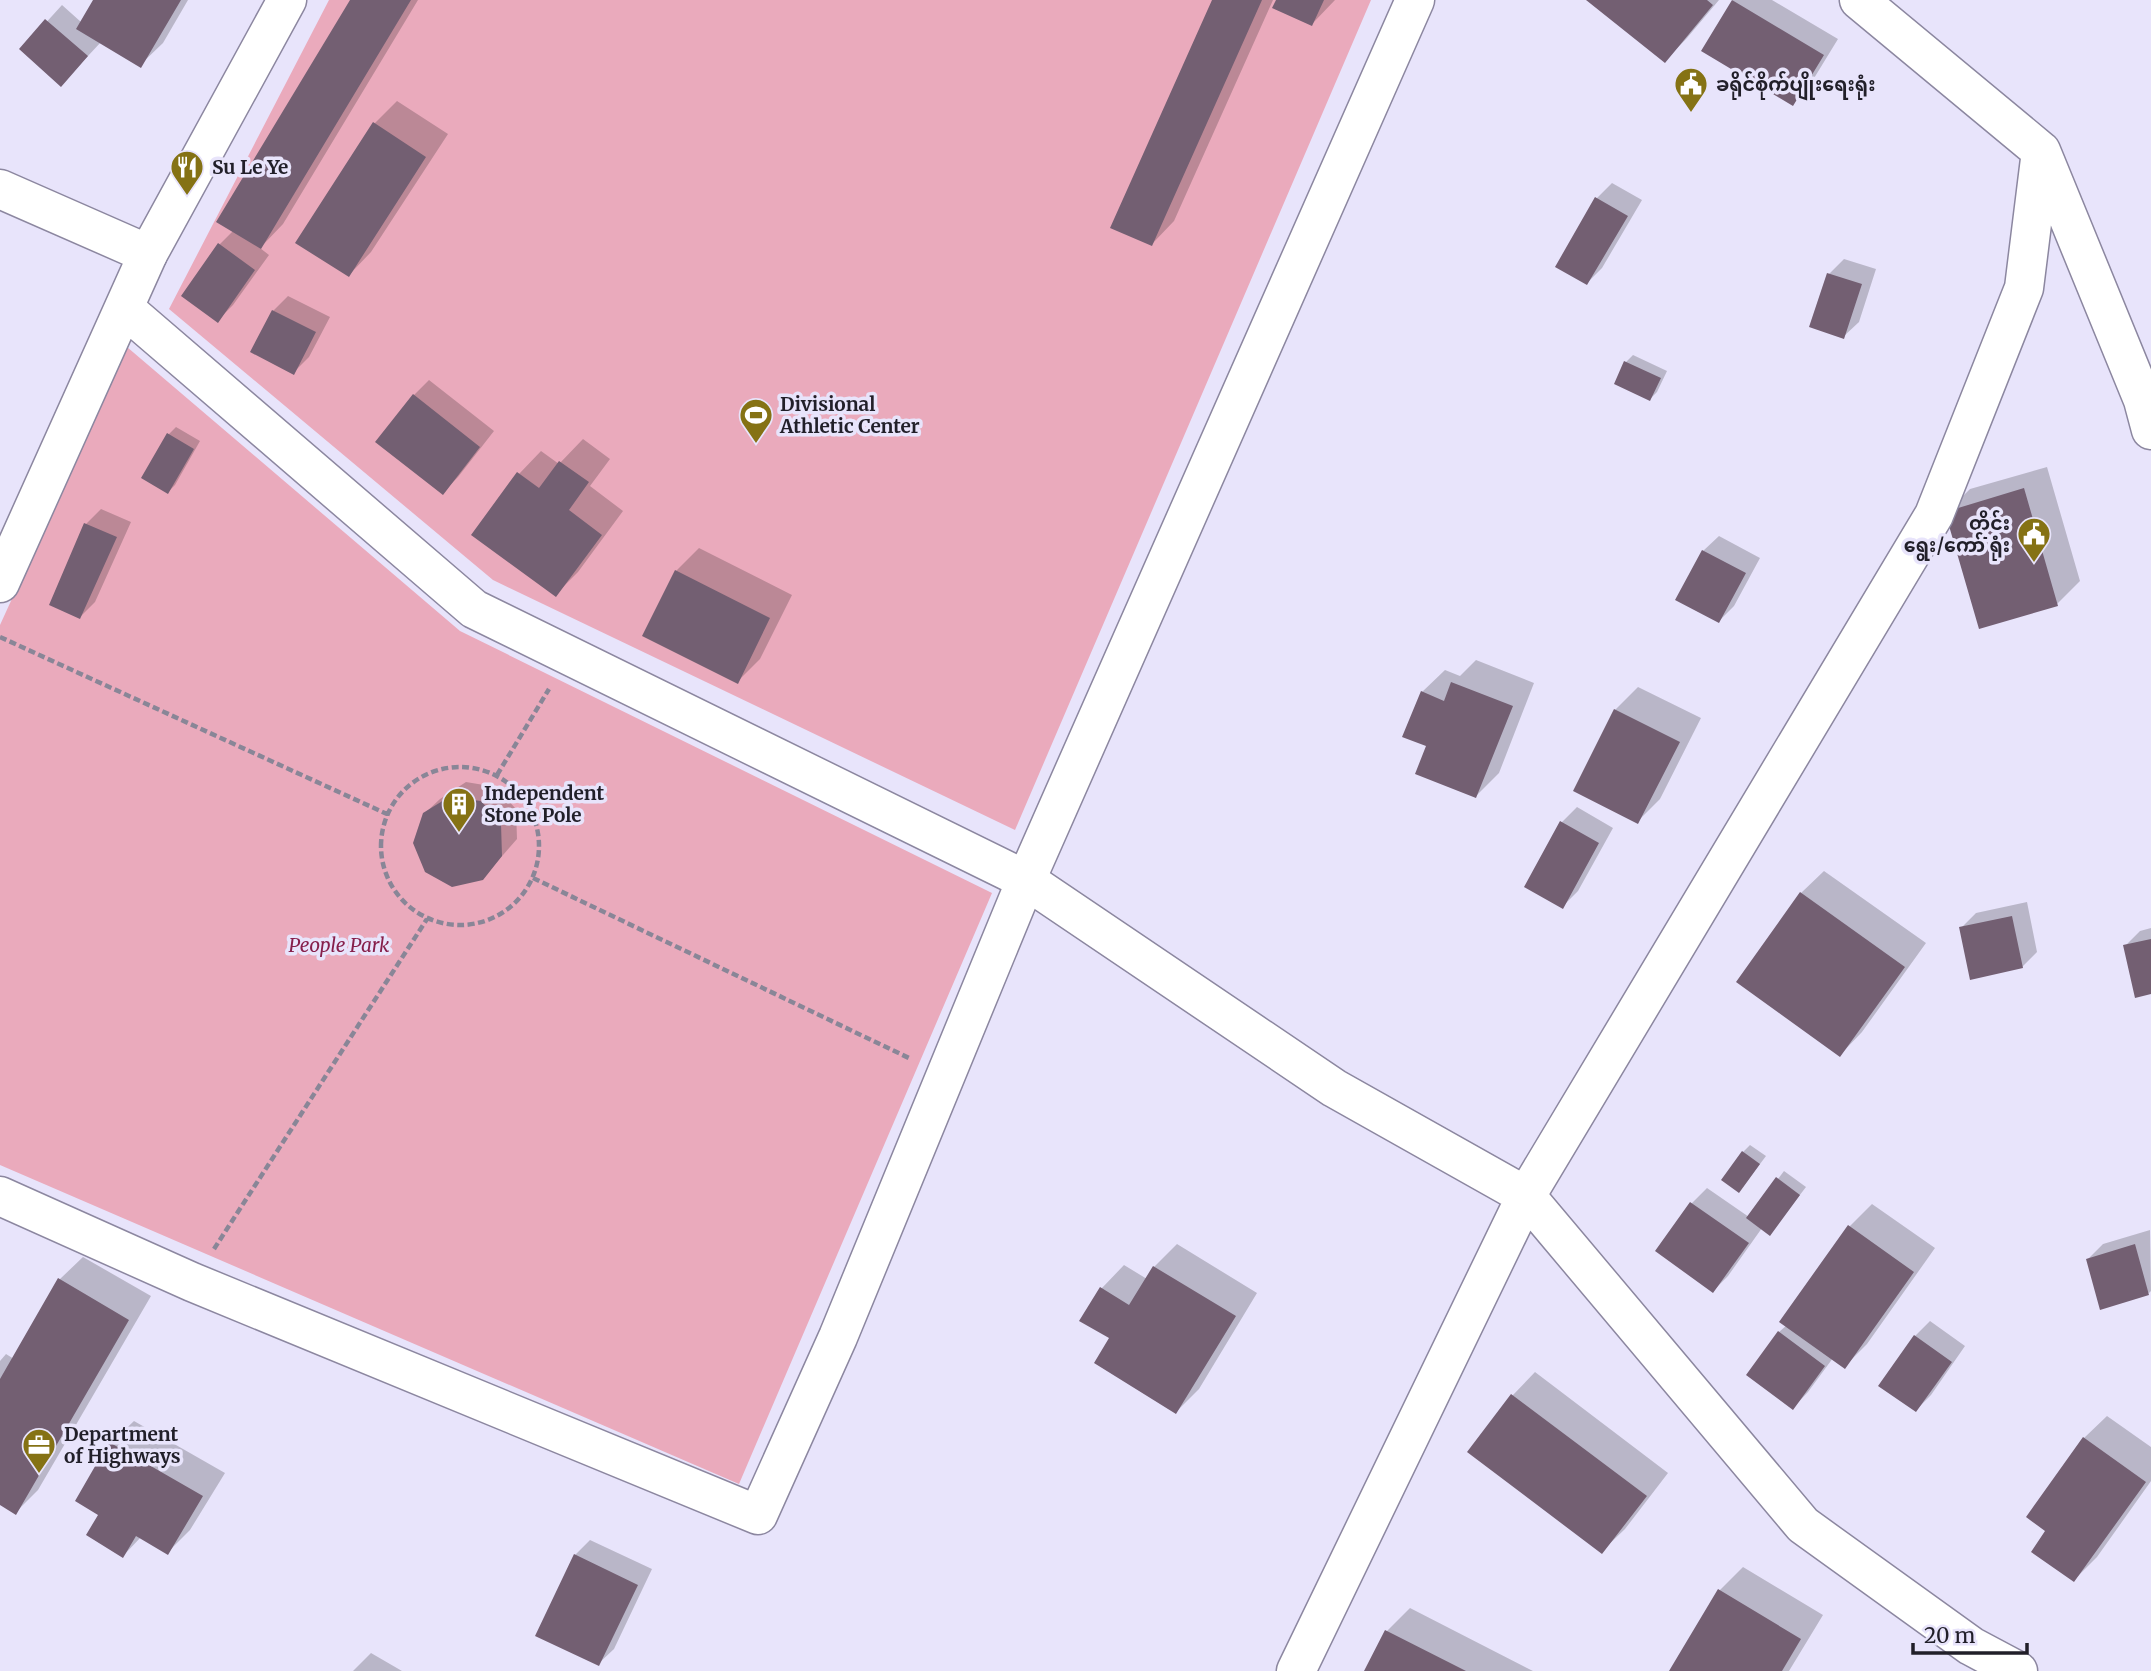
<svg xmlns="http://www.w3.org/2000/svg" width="2151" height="1671" font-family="Merriweather,'Noto Sans Myanmar',serif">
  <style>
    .green { fill: #eaaabc }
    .shadow { fill: #0003 }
    .building { fill: #735f72 }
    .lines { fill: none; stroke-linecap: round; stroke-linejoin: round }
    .street-casing { stroke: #8c87a0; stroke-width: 41 }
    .secondary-casing { stroke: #8c87a0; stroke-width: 41 }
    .highway-casing { stroke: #8c87a0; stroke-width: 41 }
    .path { stroke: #898697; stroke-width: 4.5; stroke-dasharray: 7 3.5; stroke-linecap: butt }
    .street { stroke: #fff; stroke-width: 38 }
    .secondary { stroke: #fff; stroke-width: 38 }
    .highway { stroke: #fff; stroke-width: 38 }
    .labels { text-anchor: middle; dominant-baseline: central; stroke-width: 7; stroke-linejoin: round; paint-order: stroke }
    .poi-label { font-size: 19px; font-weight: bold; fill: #211f29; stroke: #e8e4fb; text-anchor: start }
    .park-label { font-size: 19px; font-style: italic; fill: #861f4b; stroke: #e8e4fb }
  </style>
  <rect width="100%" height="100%" fill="#e8e4fb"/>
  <path class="green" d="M329 0H1371L1015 830 493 580 169 309Z
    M127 347 460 631 992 893 739 1484 0 1165V625Z"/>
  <path class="shadow" d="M95 0H188L163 43 140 65 101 42 61 85 22 49 62 5 81 22Z
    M352 0H418L283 224 260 248 269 255 233 305 218 320 219 245 234 230Z
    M1214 0H1273L1174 221 1152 244Z
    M1278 0H1335L1312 24Z
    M1589 0H1719L1687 38 1665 61Z
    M1733 0H1772L1838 39 1808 88 1793 103 1703 50Z
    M397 101 448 134 371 252 349 275 374 124Z
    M1612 183 1642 200 1602 268 1587 283 1597 198Z
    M1844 259 1876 269 1859 322 1843 337 1829 274Z
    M288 296 330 317 309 357 293 373 273 311Z
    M1633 355 1667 371 1657 392 1650 399 1616 383 1626 362Z
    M429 380 494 431 458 477 443 492 378 442 414 395Z
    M176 427 200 441 175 485 168 492 169 434Z
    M583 439 610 459 590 486 623 511 578 572 555 595 519 474 541 451 559 464Z
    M2047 467 2080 581 2057 604 1947 512 1970 489Z
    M101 509 131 522 95 602 80 617 51 604 86 524Z
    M1719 536 1760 558 1734 606 1719 621 1703 551Z
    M699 548 792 595 760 659 737 682 676 571Z
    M1476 660 1534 683 1499 773 1476 796 1428 745 1422 692 1445 670 1460 676Z
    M1638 687 1701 718 1660 799 1638 821 1615 710Z
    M466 782 496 787 516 809 517 839 482 879 424 814 440 799Z
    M1577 807 1613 828 1578 891 1563 906 1562 822Z
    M1824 871 1926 943 1862 1032 1840 1055 1801 893Z
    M2027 902 2037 952 2022 967 1961 928 1976 913Z
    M2151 928V992L2125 946 2140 931Z
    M1750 1145 1766 1156 1745 1184 1743 1152Z
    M1784 1171 1806 1187 1770 1234 1762 1228 1728 1276 1713 1291 1657 1251 1692 1203 1707 1188 1749 1217Z
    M1872 1204 1935 1248 1867 1344 1845 1366 1833 1358 1808 1392 1793 1408 1779 1332 1787 1325 1850 1226Z
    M2150 1230 2151 1291 2149 1293 2088 1259 2103 1244Z
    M1177 1244 1257 1293 1199 1389 1176 1412 1111 1338 1082 1320 1102 1288 1124 1265 1147 1279 1154 1267Z
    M83 1257 151 1296 38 1490 16 1512 0 1503V1361L6 1354 14 1359 60 1279Z
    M1930 1321 1965 1346 1931 1395 1916 1410 1915 1336Z
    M1535 1372 1668 1473 1625 1529 1602 1551 1470 1452 1513 1395Z
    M2107 1416 2151 1447V1481L2097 1557 2074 1580 2048 1530 2084 1438Z
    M134 1421 225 1473 190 1530 168 1552 141 1537 123 1556 100 1514 111 1443Z
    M590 1540 652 1569 614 1649 598 1664 575 1555Z
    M1743 1567 1823 1615 1789 1671H1671L1720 1590Z
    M1410 1608 1533 1671H1366L1387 1631Z
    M371 1653 402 1671H353Z"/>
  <path class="building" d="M93 0H181L141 68 76 29Z
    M350 0H411L261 249 216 222Z
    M1212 0H1262L1152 246 1110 228Z
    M1276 0H1324L1312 26 1272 8Z
    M1586 0H1707L1713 5 1665 63Z
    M1732 0 1824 55 1793 106 1701 51Z
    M45 19 88 56 61 87 19 49Z
    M373 122 426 157 349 277 295 243Z
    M1595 197 1628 216 1587 285 1555 267Z
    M218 243 255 270 218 323 181 296Z
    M1827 273 1862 284 1844 339 1809 327Z
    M272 310 316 332 294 375 250 352Z
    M1624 361 1661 378 1650 401 1614 384Z
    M413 394 480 447 443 495 375 442Z
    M167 433 194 449 168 494 141 478Z
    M559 461 589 482 569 510 602 535 556 597 471 535 517 472 539 488Z
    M2024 488 2058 606 1979 629 1945 512Z
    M84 523 117 537 80 619 49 605Z
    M1702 550 1746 573 1719 623 1675 600Z
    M675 570 770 618 738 684 642 636Z
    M1451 682 1513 706 1476 798 1415 774 1426 746 1402 737 1421 691 1444 701Z
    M1614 709 1680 742 1638 824 1573 791Z
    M449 797 481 801 501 824 502 856 483 880 452 887 425 872 413 843 423 813Z
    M1560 821 1599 843 1563 909 1524 887Z
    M1800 892 1905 967 1840 1057 1736 982Z
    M2012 916 2023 968 1970 980 1959 927Z
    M2151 939V994L2135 998 2123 945Z
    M1742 1151 1760 1164 1739 1193 1721 1180Z
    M1776 1177 1800 1195 1770 1236 1746 1218Z
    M1690 1202 1749 1243 1713 1293 1655 1251Z
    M1848 1225 1914 1272 1845 1369 1779 1322Z
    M2135 1244 2149 1295 2100 1310 2086 1259Z
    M1153 1266 1236 1316 1176 1414 1094 1363 1109 1338 1079 1321 1100 1287 1129 1305Z
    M58 1278 129 1320 16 1515 0 1505V1379Z
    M1778 1331 1825 1366 1793 1410 1746 1375Z
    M1914 1335 1952 1362 1916 1412 1878 1386Z
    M1511 1394 1647 1496 1602 1554 1467 1452Z
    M2083 1437 2146 1482 2074 1582 2031 1552 2045 1531 2026 1517Z
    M109 1442 203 1496 168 1555 136 1536 123 1558 86 1535 98 1515 75 1501Z
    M574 1554 638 1585 599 1666 535 1636Z
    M1718 1589 1801 1639 1782 1671H1669Z
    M1385 1630 1466 1671H1364Z"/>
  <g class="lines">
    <defs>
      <path id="street" d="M1859 0 2041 151 2143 400 2151 430
        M124 308 474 609 1026 880 1334 1088 1526 1196 1803 1525 1971 1646 2018 1671
        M0 583 148 254
        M1296 1671 1526 1196 1934 515 2024 288 2041 151"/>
      <path id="secondary" d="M0 1196 192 1282 758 1515 838 1337 1026 880 1415 0"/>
      <path id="highway" d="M0 189 148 254 287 0"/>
    </defs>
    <use href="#street" class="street-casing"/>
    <use href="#secondary" class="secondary-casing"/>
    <use href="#highway" class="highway-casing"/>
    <path class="path" d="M0 637 387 814
      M381 846a79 79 0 1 1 158 0a79 79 0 1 1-158 0Z
      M497 775 549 689
      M533 878 911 1059
      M214 1249 427 919"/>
    <use href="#street" class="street"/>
    <use href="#secondary" class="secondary"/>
    <use href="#highway" class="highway"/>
  </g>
  <defs>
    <symbol id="civic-pin" viewBox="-11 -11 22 30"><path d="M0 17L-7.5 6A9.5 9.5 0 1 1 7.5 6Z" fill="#857214" stroke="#e8e4fb"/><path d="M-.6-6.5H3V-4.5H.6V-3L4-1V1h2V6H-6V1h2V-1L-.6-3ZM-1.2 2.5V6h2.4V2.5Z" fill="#fff"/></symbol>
    <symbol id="restaurant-pin" viewBox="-11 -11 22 30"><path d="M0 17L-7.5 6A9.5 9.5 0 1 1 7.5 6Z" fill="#857214" stroke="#e8e4fb"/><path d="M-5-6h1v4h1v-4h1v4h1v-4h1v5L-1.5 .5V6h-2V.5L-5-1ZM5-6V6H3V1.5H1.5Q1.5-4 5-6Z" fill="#fff"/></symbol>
    <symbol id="stadium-pin" viewBox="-11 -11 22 30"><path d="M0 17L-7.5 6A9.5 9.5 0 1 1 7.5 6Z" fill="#857214" stroke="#e8e4fb"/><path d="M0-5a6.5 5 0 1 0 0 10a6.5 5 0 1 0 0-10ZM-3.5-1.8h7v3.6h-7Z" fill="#fff"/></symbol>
    <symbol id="building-pin" viewBox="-11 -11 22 30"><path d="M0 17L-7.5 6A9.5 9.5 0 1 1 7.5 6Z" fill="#857214" stroke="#e8e4fb"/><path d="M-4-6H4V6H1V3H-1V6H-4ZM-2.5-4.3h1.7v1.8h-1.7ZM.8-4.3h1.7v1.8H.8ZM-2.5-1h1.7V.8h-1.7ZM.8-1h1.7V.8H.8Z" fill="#fff"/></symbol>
    <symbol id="office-pin" viewBox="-11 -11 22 30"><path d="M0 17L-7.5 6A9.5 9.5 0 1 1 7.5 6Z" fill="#857214" stroke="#e8e4fb"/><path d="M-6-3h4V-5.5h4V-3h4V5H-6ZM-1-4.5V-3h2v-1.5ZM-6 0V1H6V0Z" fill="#fff"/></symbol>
  </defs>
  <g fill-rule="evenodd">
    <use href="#civic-pin" x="1672" y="65" width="38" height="52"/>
    <use href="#restaurant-pin" x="168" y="148" width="38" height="52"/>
    <use href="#stadium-pin" x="737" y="396" width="38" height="52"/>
    <use href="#civic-pin" x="2015" y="515" width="38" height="52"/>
    <use href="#building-pin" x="440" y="785" width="38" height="52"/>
    <use href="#office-pin" x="20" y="1426" width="38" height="52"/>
  </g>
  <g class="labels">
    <g class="poi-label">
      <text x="1716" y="84">ခရိုင်စိုက်ပျိုးရေးရုံး</text>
      <text x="212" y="167">Su Le Ye</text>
      <text x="780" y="404">Divisional<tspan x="780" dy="22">Athletic Center</tspan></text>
      <text x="2010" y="523" text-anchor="end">တိုင်း<tspan x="2010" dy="22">ရွေး/ကော် ရုံး</tspan></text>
      <text x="484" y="793">Independent<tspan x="484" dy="22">Stone Pole</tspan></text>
      <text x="64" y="1434">Department<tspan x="64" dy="22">of Highways</tspan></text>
    </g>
    <g class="park-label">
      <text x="339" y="945">People Park</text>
    </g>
  </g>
  <path d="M1913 1643v10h114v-10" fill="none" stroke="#211f29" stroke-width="3.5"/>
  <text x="1924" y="1643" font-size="21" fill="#211f29" stroke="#e8e4fb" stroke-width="5" paint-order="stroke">20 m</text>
</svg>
